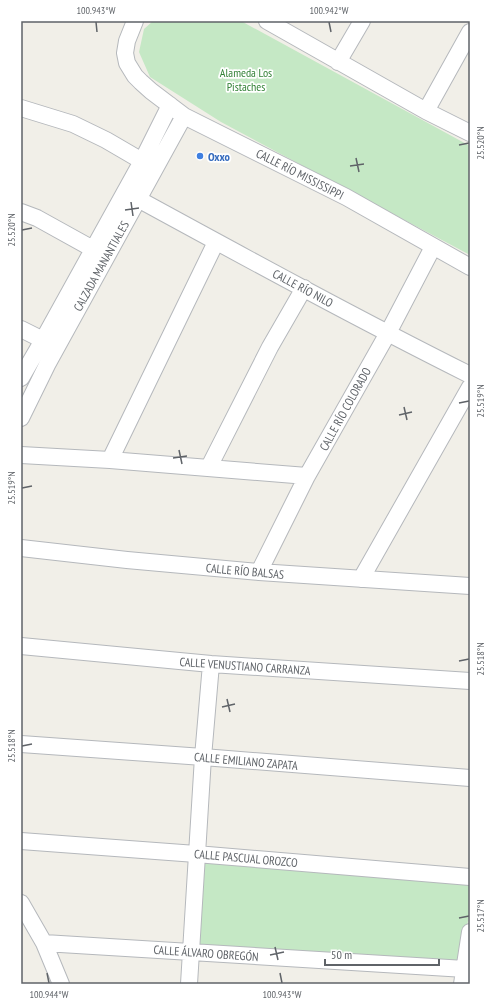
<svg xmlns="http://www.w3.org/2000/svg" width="491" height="1005" font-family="'PT Sans Narrow',sans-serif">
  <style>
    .green { fill: #c5e8c5 }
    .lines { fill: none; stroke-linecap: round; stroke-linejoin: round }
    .minor-casing { stroke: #b5b8bc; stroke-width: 18 }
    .minor { stroke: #fff; stroke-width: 16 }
    .ticks { fill: none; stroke: #5f6368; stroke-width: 1.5 }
    .shop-dot { fill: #3f7fe0; stroke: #fff; stroke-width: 1.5 }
    .labels { text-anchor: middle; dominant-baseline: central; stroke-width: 3.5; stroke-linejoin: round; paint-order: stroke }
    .park-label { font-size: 12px; fill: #348238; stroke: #fff }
    .shop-label { font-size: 12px; font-weight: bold; fill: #366cbe; stroke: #fff; text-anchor: start }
    .street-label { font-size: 12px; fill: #5f6368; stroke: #fff }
    .neatline { fill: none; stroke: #5f6368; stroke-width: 1.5 }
    .ticks-label { font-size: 10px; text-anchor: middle; fill: #5f6368 }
  </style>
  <rect width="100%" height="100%" fill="#f1efe8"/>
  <path class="green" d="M153 21H241L470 146V255L221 122 150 77 139 52 144 29Z
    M200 858 470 880V908L461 964 194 950Z"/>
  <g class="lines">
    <defs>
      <path id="minor" d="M135 21 127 41 125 53 127 63 135 76 141 82 151 91 184 116 346 197 470 267
        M267 21 426 111 470 133
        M338 62 362 21
        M21 108 73 124 106 140 142 161
        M426 111 470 32
        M138 199C248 259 358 319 470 375
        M21 212 37 218 93 249
        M21 329 43 340
        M21 378 43 340 142 161 170 105
        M21 418 47 365 184 116
        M21 455 110 460 307 476
        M110 460 216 242
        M209 467 270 347 304 288
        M21 548 127 560 259 572 470 586
        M259 572 307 476 388 333 433 247
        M361 579 470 387
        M21 646 211 664 470 681
        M21 744 203 757 470 778
        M21 841 196 854 470 877
        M21 903 44 943 61 984
        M44 943 465 969
        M189 984 203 757 211 664
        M462 984 470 932"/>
    </defs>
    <use href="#minor" class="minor-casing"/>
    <use href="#minor" class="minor"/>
  </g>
  <path class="ticks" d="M96 22 97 32M329 22 331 32M459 145 469 143M356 158 359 172M350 166 364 164M131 202 133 216M125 210 139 208M22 230 32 228M459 403 469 401M404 407 407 420M399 415 412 412M179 450 182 464M173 458 187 456M22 488 32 486M459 661 469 659M227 699 230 712M222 707 235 704M22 746 32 744M459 918 469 916M275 947 278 960M270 955 284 952M47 973 49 983M280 973 282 983"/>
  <circle class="shop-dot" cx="200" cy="156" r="4"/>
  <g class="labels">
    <g class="park-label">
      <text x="246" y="72">Alameda Los<tspan x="246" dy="14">Pistaches</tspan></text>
    </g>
    <g class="shop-label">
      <text x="208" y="156">Oxxo</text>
    </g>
    <g class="street-label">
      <text transform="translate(300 174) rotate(27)">CALLE RÍO MISSISSIPPI</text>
      <text transform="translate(101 266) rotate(-61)">CALZADA MANANTIALES</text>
      <text transform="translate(303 288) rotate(28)">CALLE RÍO NILO</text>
      <text transform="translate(345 409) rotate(-61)">CALLE RÍO COLORADO</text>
      <text transform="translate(245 571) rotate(5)">CALLE RÍO BALSAS</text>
      <text transform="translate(245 666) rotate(4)">CALLE VENUSTIANO CARRANZA</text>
      <text transform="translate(246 761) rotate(5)">CALLE EMILIANO ZAPATA</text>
      <text transform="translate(246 858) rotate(5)">CALLE PASCUAL OROZCO</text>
      <text transform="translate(206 953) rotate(4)">CALLE ÁLVARO OBREGÓN</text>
    </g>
  </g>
  <rect width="491" height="1005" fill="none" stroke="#ffffff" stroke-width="44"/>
  <path d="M325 959v6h114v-6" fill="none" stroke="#5f6368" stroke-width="2"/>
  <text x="331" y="959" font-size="12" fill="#5f6368" stroke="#ffffff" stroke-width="3" paint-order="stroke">50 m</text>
  <rect x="22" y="22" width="447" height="961" class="neatline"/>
  <g class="ticks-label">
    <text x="96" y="14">100.943°W</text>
    <text x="329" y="14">100.942°W</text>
    <text transform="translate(480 143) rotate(-90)" y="4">25.520°N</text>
    <text transform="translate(11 230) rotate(-90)" y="4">25.520°N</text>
    <text transform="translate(480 401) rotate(-90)" y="4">25.519°N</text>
    <text transform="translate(11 488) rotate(-90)" y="4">25.519°N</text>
    <text transform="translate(480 659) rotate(-90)" y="4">25.518°N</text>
    <text transform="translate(11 746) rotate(-90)" y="4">25.518°N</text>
    <text transform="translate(480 916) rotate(-90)" y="4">25.517°N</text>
    <text x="49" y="998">100.944°W</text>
    <text x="282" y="998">100.943°W</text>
  </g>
</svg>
